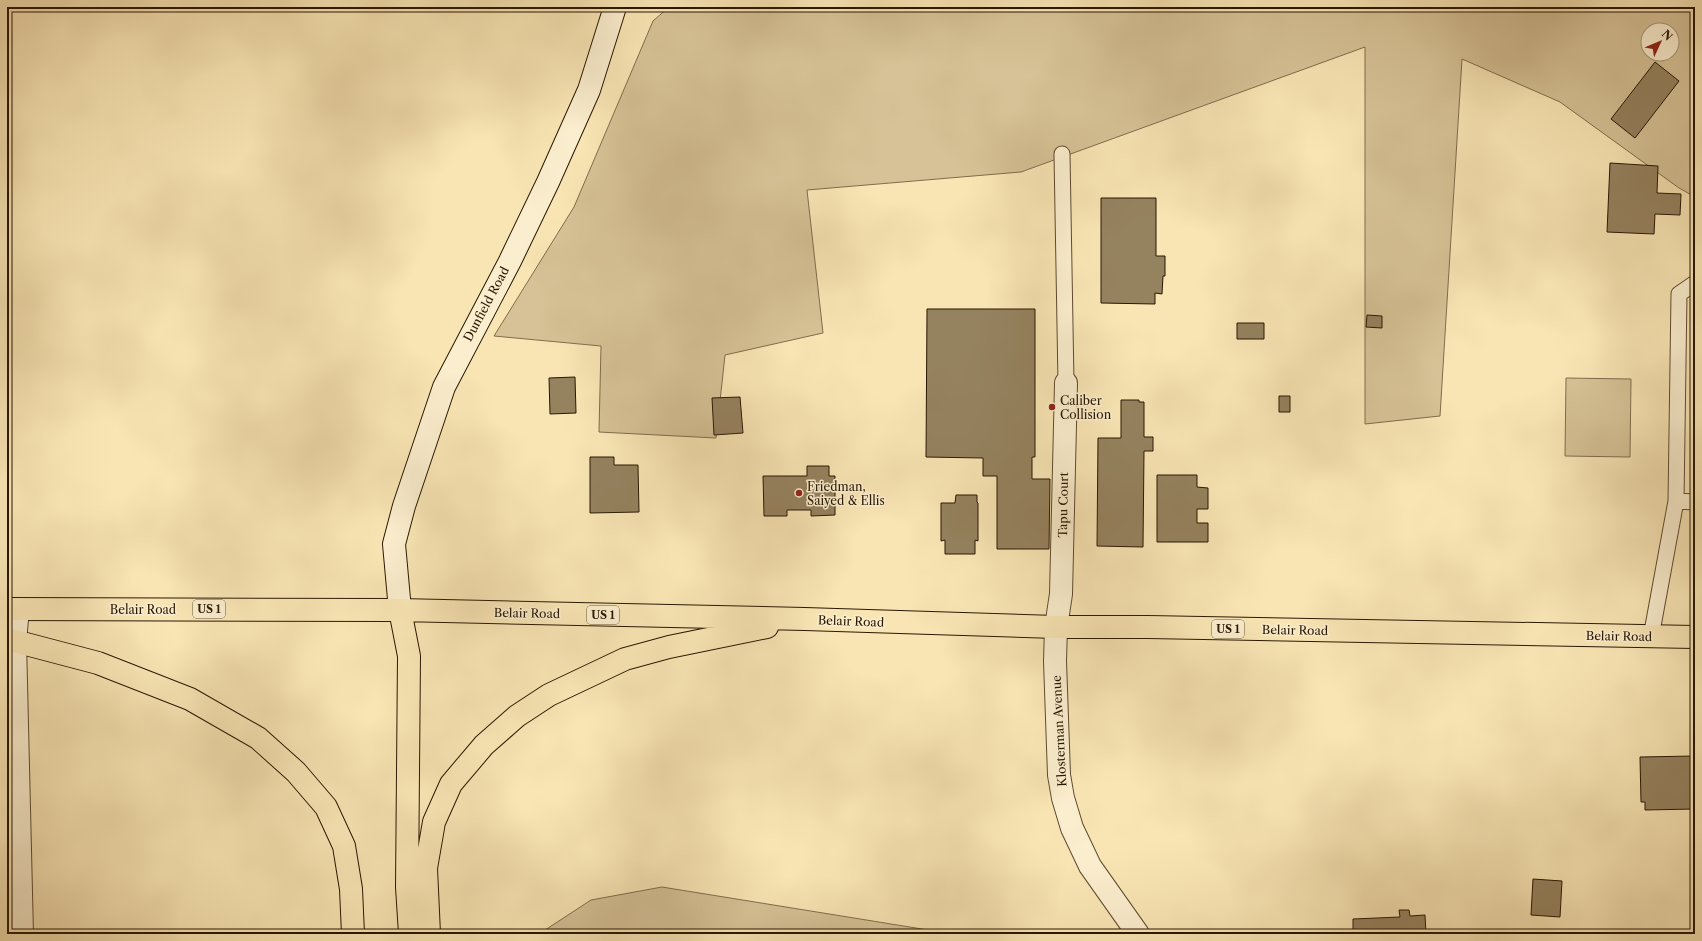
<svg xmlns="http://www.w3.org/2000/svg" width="1702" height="941" font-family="'Libre Caslon Text',serif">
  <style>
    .green { fill: #d6c296; stroke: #806c4c; fill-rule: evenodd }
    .building { fill: #95825f; stroke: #291702 }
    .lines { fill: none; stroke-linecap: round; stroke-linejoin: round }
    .lane-casing { stroke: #5d4a2e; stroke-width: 17 }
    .street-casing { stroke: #5d4a2e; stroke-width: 24 }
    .secondary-casing { stroke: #291702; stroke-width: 24 }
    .highway-casing { stroke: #291702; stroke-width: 24 }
    .lane { stroke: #fbeece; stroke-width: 15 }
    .street { stroke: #fbeece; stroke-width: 22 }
    .secondary { stroke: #fbeece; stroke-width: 22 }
    .highway { stroke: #f9e5b4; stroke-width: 22 }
    .poi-dot { fill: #8f2418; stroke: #fbeece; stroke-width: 1.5 }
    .labels { text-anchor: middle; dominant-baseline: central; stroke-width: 3; stroke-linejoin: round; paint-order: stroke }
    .shield { fill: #fbeece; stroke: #68583f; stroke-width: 1 }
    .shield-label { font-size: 11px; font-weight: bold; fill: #291702 }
    .street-label { font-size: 12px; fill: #291702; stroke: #fbeece }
    .poi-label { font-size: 12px; fill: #291702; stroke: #fbeece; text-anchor: start }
  </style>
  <rect width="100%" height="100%" fill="#f9e5b4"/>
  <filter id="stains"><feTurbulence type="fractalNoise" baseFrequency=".005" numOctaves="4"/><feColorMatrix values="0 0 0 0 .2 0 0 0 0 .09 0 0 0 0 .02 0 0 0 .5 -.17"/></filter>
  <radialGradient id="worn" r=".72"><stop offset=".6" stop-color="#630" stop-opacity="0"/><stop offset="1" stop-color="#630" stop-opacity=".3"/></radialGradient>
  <path class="green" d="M669 7H1695V197L1679 188 1560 102 1462 59 1440 416 1365 424V47L1021 172 807 190 823 333 725 355 716 438 599 432 601 346 494 336 574 207 653 21ZM1648 30H1672V54H1648Z
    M1566 378 1631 379 1630 457 1565 456Z
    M662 887 953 934H539L591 900Z"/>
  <path class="building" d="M1655 62 1679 81 1635 138 1611 119Z
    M1610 163 1658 166 1657 193 1681 194 1680 215 1655 214 1654 234 1607 232Z
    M1101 198H1156V256H1165V276H1163L1162 294 1155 293V304L1101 303Z
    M927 309H1035V457H1032V479H1050L1049 549H997V476H983V458L926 457Z
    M1367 315 1382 316V328L1366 327Z
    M1237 323H1264V339H1237Z
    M575 377 576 413 550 414 549 378Z
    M1279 396H1290V412H1279Z
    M740 397 743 433 714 435 712 398Z
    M1121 400H1139V402H1144V437H1153V451H1144L1143 547 1097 546 1098 438H1121Z
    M590 457H614V465H638L639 512 590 513Z
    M807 466H829V476H835V515L811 516V510H787V516H764L763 476H807Z
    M1157 475H1197V487L1208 488V509H1197V523H1208V542H1157Z
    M956 495H977V502L978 503V541L975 540V554H945V540L941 541V503H955Z
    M1695 756V809L1645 810V802H1641L1640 757Z
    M1533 879 1562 881 1560 917 1531 915Z
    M1399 910H1409L1410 916 1425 915 1426 934H1353V919L1400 917Z"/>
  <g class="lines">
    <defs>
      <path id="lane" d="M1062 154 1066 383
        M1676 501 1695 502
        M1651 637 1676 501 1679 294 1695 283"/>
      <path id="street" d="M1066 383 1061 594 1056 627 1055 661 1059 775 1063 798 1072 828 1090 866 1138 934
        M18 609 15 641 22 934"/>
      <path id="secondary" d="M400 610 394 544 404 506 444 387 510 261 548 182 589 90 615 7"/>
      <path id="highway" d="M7 609 400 610 805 619 1056 627H1148L1695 637
        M400 610 409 656 407 887 410 934
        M7 639 98 663 190 699 258 738 296 772 326 807 344 846 351 889 353 934
        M429 934 426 868 434 822 451 784 484 745 517 716 549 695 625 659 669 647 767 627"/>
    </defs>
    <use href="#lane" class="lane-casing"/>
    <use href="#street" class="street-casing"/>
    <use href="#secondary" class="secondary-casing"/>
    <use href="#highway" class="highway-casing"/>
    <use href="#lane" class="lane"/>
    <use href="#street" class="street"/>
    <use href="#secondary" class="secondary"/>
    <use href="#highway" class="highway"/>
  </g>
  <g class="poi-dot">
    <circle cx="1052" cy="407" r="4"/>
    <circle cx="799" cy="493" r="4"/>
  </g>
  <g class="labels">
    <g class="shield">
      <rect x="193" y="600" width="32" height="18" rx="3"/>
      <rect x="587" y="606" width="32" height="18" rx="3"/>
      <rect x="1212" y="620" width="32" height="18" rx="3"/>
    </g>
    <g class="shield-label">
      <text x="209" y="609">US 1</text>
      <text x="603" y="615">US 1</text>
      <text x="1228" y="629">US 1</text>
    </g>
    <g class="street-label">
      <text transform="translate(486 304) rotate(-62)">Dunfield Road</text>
      <text transform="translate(1063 505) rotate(-89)">Tapu Court</text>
      <text x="143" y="609">Belair Road</text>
      <text transform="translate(527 613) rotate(1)">Belair Road</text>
      <text transform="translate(851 621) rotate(2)">Belair Road</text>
      <text transform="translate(1295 630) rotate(1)">Belair Road</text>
      <text transform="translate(1619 636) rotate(1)">Belair Road</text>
      <text transform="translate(1059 731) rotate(-93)">Klosterman Avenue</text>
    </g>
    <g class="poi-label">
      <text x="1060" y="400">Caliber<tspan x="1060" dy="14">Collision</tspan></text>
      <text x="807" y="486">Friedman,<tspan x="807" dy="14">Saiyed &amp; Ellis</tspan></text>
    </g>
  </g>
  <rect width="1702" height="941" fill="none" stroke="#f9e5b4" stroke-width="24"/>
  <rect x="8" y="8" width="1686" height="925" fill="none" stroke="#291702" stroke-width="2"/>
  <rect x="12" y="12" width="1678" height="917" fill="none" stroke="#291702"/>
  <g transform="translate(1660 42) rotate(46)"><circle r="19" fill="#fbeece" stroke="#a7987c"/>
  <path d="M0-3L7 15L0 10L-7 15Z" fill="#8f2418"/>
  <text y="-6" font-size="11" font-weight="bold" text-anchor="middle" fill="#291702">N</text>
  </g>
  <rect width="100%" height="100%" filter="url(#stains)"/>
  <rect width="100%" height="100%" fill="url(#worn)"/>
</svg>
